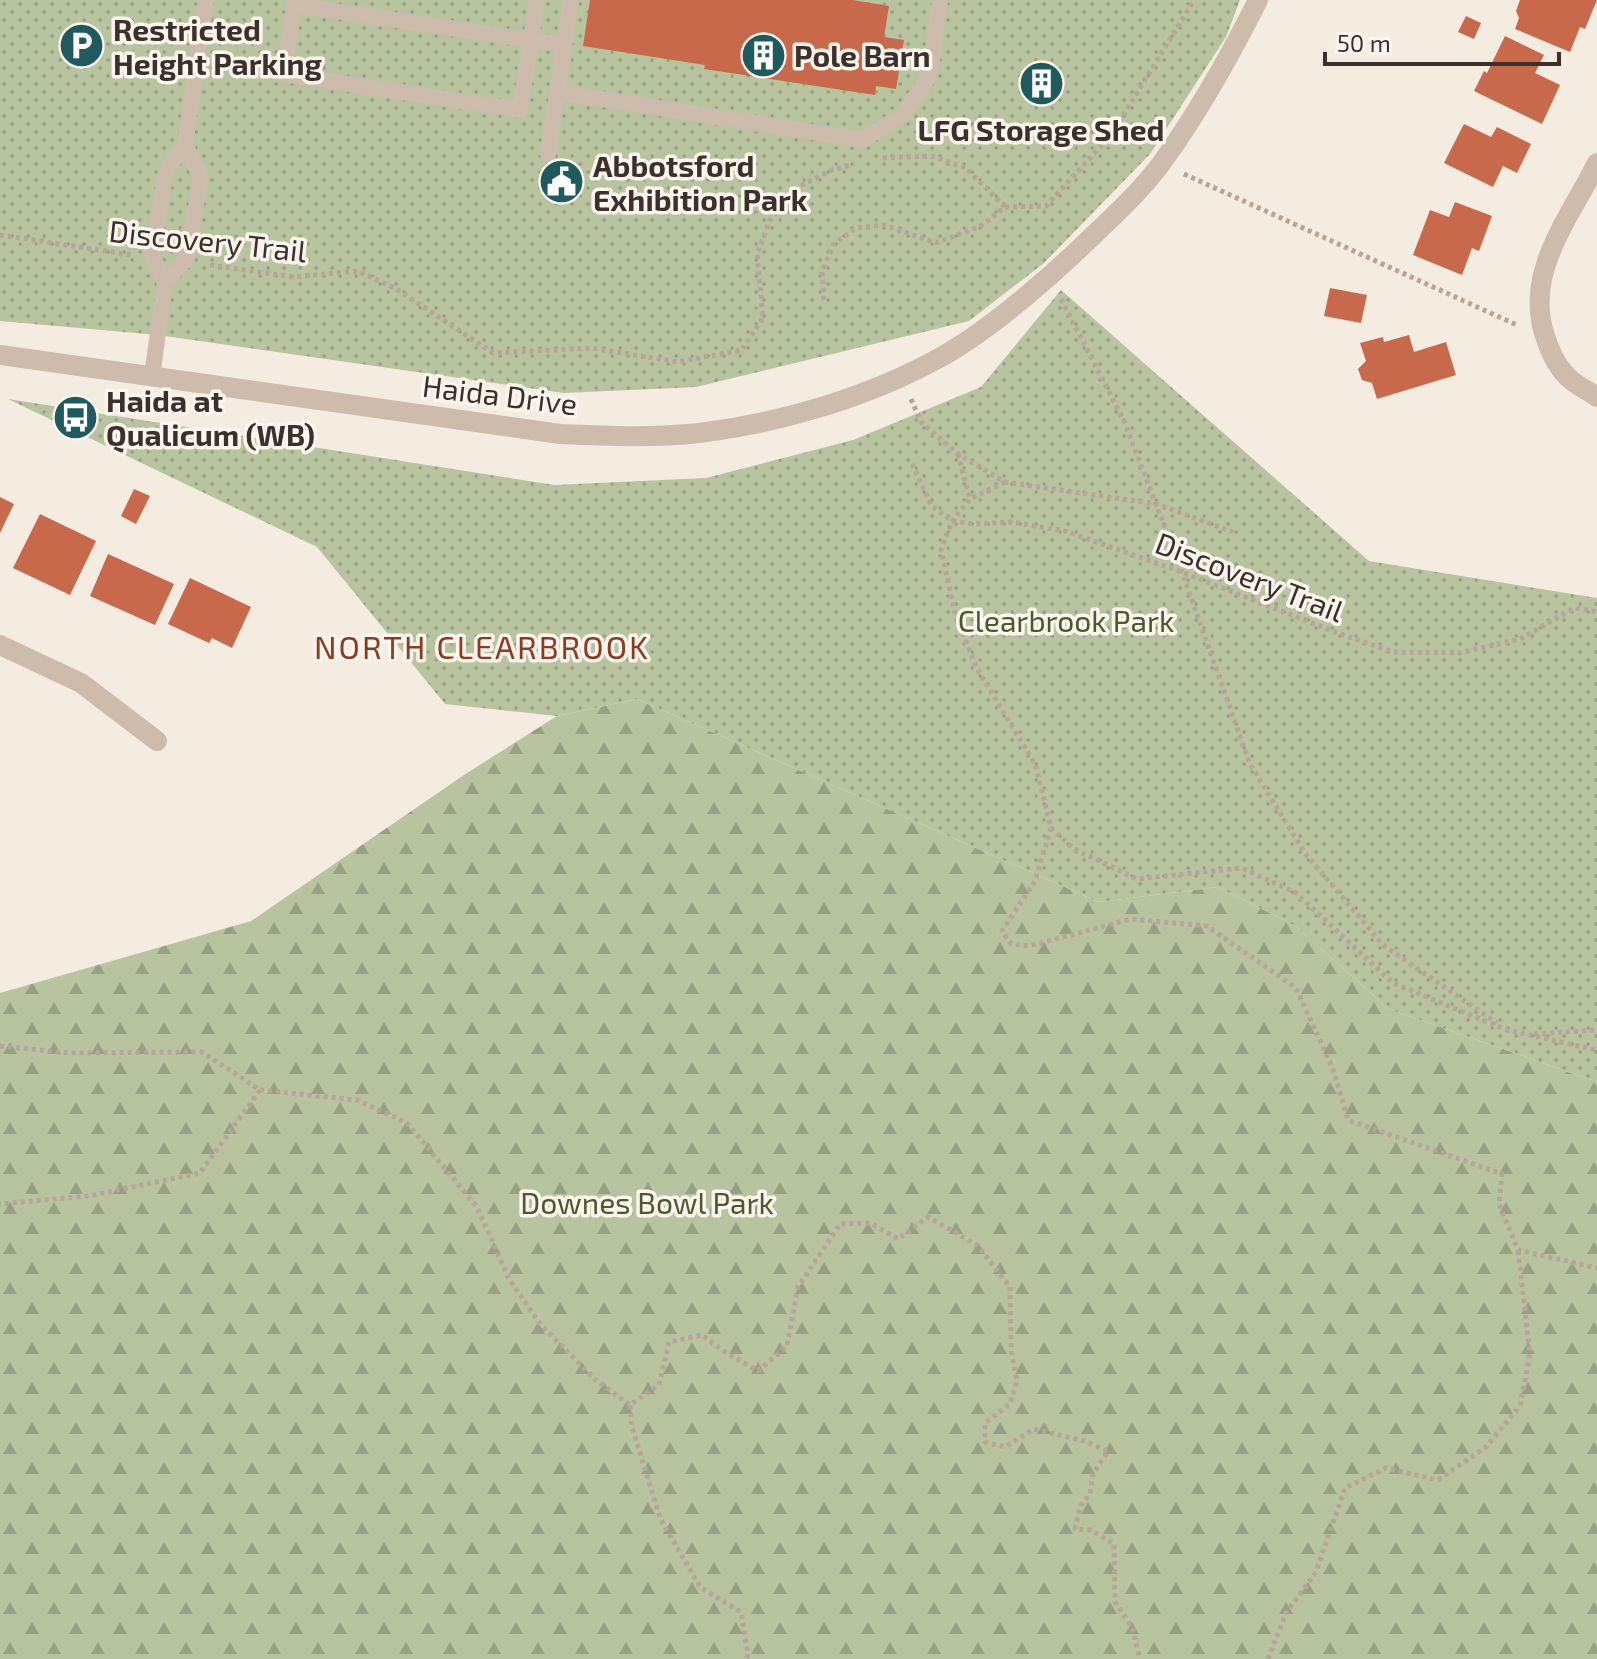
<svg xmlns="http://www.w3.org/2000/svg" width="1597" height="1659" font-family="'Exo 2',sans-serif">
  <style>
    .forest { fill: url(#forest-firs) }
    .park { fill: url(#park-dots) }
    .building { fill: #c8694b }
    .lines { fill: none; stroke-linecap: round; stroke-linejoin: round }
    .path { stroke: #b9a596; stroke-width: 5; stroke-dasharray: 4 4; stroke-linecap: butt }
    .service { stroke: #cdbbac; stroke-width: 16 }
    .minor { stroke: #cdbbac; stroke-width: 20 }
    .tertiary { stroke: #cdbbac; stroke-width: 20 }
    .labels { text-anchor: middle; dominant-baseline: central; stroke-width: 7; stroke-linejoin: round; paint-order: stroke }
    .poi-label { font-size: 30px; font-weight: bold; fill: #3b302b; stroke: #fbf5ee; text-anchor: start }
    .street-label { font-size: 30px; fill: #3b302b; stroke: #fbf5ee }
    .park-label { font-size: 30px; fill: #4a5a2e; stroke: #fbf5ee }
    .neighbourhood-label { font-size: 32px; letter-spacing: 2px; fill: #8c3b22; stroke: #fbf5ee }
  </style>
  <defs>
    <pattern id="forest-firs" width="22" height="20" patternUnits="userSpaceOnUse" patternTransform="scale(2)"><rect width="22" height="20" fill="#b8c4a0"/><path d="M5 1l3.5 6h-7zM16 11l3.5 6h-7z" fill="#97a083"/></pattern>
    <pattern id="park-dots" width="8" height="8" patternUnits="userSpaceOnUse" patternTransform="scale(2)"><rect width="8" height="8" fill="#b8c4a0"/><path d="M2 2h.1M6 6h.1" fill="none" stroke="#97a083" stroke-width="1.8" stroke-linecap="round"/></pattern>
  </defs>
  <rect width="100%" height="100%" fill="#f4ebe1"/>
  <path class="forest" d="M637 699 1099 902 1218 887 1294 925 1389 1009 1597 1082V1659H0V993L251 921 464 775 557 716Z"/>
  <path class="park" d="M0 0H1240L1226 37 1150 154 1044 263 969 321 696 387 564 393 158 335 0 321Z
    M1061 290 1369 561 1597 598V1082L1389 1009 1294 925 1218 887 1099 902 637 699 557 716 445 704 317 547 8 399 554 485 706 478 853 440 981 387Z"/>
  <path class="building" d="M590 0H853L889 6 884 37 904 40 896 89 876 86 875 95 704 69 705 65 583 46Z
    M1520 0H1597L1585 29 1580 27 1570 52 1515 29 1519 18 1516 11Z
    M1466 16 1481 23 1474 39 1458 32Z
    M1505 36 1544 55 1535 73 1560 85 1542 124 1474 91 1484 71 1487 73Z
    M1035 69 1051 73 1047 97 1031 94Z
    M1464 124 1491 137 1497 127 1531 144 1517 173 1503 166 1493 187 1444 163Z
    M1455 202 1492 216 1479 251 1472 248 1462 275 1413 255 1430 210 1449 217Z
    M1330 288 1367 295 1361 323 1324 316Z
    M1409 335 1414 352 1446 342 1456 375 1377 399 1372 383 1362 380 1358 369 1366 361 1360 343 1383 337 1384 342Z
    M134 489 150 496 136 524 121 516Z
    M0 497 14 504 0 533Z
    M40 514 96 541 70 595 13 568Z
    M108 554 174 584 155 625 90 596Z
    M190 578 251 607 232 648 212 638 209 643 168 624Z"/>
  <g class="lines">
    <path class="path" d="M1184 174 1517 325
      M1005 207 1046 206 1100 147 1121 119 1194 0
      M0 235 132 255
      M210 265 293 277 357 271 395 288 493 353 592 348 678 362 742 350 763 318 757 254 770 220 802 185 832 170 854 164
      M1061 299 1124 421 1182 572 1249 762 1304 852 1383 945 1497 1023
      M824 300 822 272 833 245 856 228 884 225 936 243 981 226 1005 207 966 168 932 156 880 158
      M911 399 921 422 958 454 1005 482 1157 504 1233 532
      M958 454 970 499
      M912 464 931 505 952 521 975 524 1011 522 1065 531 1182 572 1335 632 1393 652 1459 653 1520 639 1574 608 1597 612
      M1005 482 970 499 952 521 941 550 955 613 976 667 1035 764 1051 828 1074 849 1137 879 1242 868 1296 893 1393 983 1507 1030 1597 1050
      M1051 828 1035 881 1002 931 1011 944 1029 946 1131 919 1207 926 1296 988 1333 1069 1348 1120 1502 1174 1499 1204 1518 1250 1597 1268
      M1534 1034 1597 1030
      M0 1046 70 1053 202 1052 260 1090 200 1173 89 1196 0 1204
      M260 1090 357 1100 407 1123 477 1207 509 1279 541 1325 596 1380 630 1405 659 1385 669 1342 702 1335 728 1354 758 1371 787 1346 798 1287 840 1224 870 1223 898 1239 928 1217 977 1245 1010 1287 1011 1350 1017 1381 1010 1404 985 1423V1442L1005 1447 1034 1429 1084 1441 1108 1451 1093 1474 1090 1494 1081 1505 1075 1529 1091 1530 1114 1544 1115 1602 1132 1627 1140 1659
      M630 1405 632 1427 660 1518 700 1587 741 1612 748 1655 746 1659
      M1268 1659 1286 1613 1316 1572 1345 1488 1386 1468 1438 1480 1486 1447 1520 1406 1530 1354 1518 1250"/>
    <path class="service" d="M295 0 283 74 520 110 537 0
      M294 5 564 45
      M557 92 863 140 904 114 930 75 940 0
      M185 145 206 0
      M548 154 571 0
      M152 376 165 283 152 255 166 171 185 145 201 177 187 258 165 283"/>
    <path class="minor" d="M1597 163C1570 218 1522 274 1546 339 1551 354 1559 370 1571 380 1579 387 1589 391 1597 397
      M0 645 81 683 157 741"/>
    <path class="tertiary" d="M0 355 560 434C607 436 653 438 699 433 781 423 869 397 941 357 986 332 1041 285 1079 249 1107 222 1140 193 1163 161 1199 111 1230 56 1258 0"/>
  </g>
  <defs>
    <symbol id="parking-disc" viewBox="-11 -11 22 22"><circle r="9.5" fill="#1f5a5e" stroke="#fbf5ee"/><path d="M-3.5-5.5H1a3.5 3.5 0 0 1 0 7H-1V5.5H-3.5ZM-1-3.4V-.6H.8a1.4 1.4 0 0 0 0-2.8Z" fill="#fff"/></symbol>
    <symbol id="building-disc" viewBox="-11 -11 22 22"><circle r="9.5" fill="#1f5a5e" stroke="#fbf5ee"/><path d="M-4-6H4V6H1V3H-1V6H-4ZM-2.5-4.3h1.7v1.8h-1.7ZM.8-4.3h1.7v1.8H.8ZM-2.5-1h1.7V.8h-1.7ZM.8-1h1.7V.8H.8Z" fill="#fff"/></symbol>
    <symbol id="civic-disc" viewBox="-11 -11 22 22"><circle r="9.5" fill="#1f5a5e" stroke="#fbf5ee"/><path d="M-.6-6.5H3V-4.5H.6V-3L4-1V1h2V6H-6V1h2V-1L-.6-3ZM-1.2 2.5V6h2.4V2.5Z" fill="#fff"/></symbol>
    <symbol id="bus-disc" viewBox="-11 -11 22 22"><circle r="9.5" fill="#1f5a5e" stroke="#fbf5ee"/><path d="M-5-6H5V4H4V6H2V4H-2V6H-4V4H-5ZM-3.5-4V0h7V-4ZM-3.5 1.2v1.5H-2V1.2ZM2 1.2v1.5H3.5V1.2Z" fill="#fff"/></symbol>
  </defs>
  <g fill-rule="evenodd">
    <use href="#parking-disc" x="56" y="20" width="51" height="51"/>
    <use href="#building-disc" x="738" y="30" width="51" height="51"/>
    <use href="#building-disc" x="1016" y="58" width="51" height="51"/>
    <use href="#civic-disc" x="536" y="156" width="51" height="51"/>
    <use href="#bus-disc" x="50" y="392" width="51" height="51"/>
  </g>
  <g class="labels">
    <g class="poi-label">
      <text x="113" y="29">Restricted<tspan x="113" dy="34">Height Parking</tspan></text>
      <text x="794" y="55">Pole Barn</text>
      <text x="1041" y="129" text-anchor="middle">LFG Storage Shed</text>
      <text x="593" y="165">Abbotsford<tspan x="593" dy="34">Exhibition Park</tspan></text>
      <text x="106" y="400">Haida at<tspan x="106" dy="34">Qualicum (WB)</tspan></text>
    </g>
    <g class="street-label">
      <text transform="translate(208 240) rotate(6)">Discovery Trail</text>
      <text transform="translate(500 394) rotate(7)">Haida Drive</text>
      <text transform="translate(1250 576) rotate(21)">Discovery Trail</text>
    </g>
    <g class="park-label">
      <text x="1066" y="620">Clearbrook Park</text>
      <text x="647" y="1202">Downes Bowl Park</text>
    </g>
    <g class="neighbourhood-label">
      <text x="482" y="646">NORTH CLEARBROOK</text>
    </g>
  </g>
  <path d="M1325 52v12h234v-12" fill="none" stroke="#3b302b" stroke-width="4"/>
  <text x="1337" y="52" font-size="24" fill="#3b302b" stroke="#fbf5ee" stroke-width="6" paint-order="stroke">50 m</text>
</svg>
